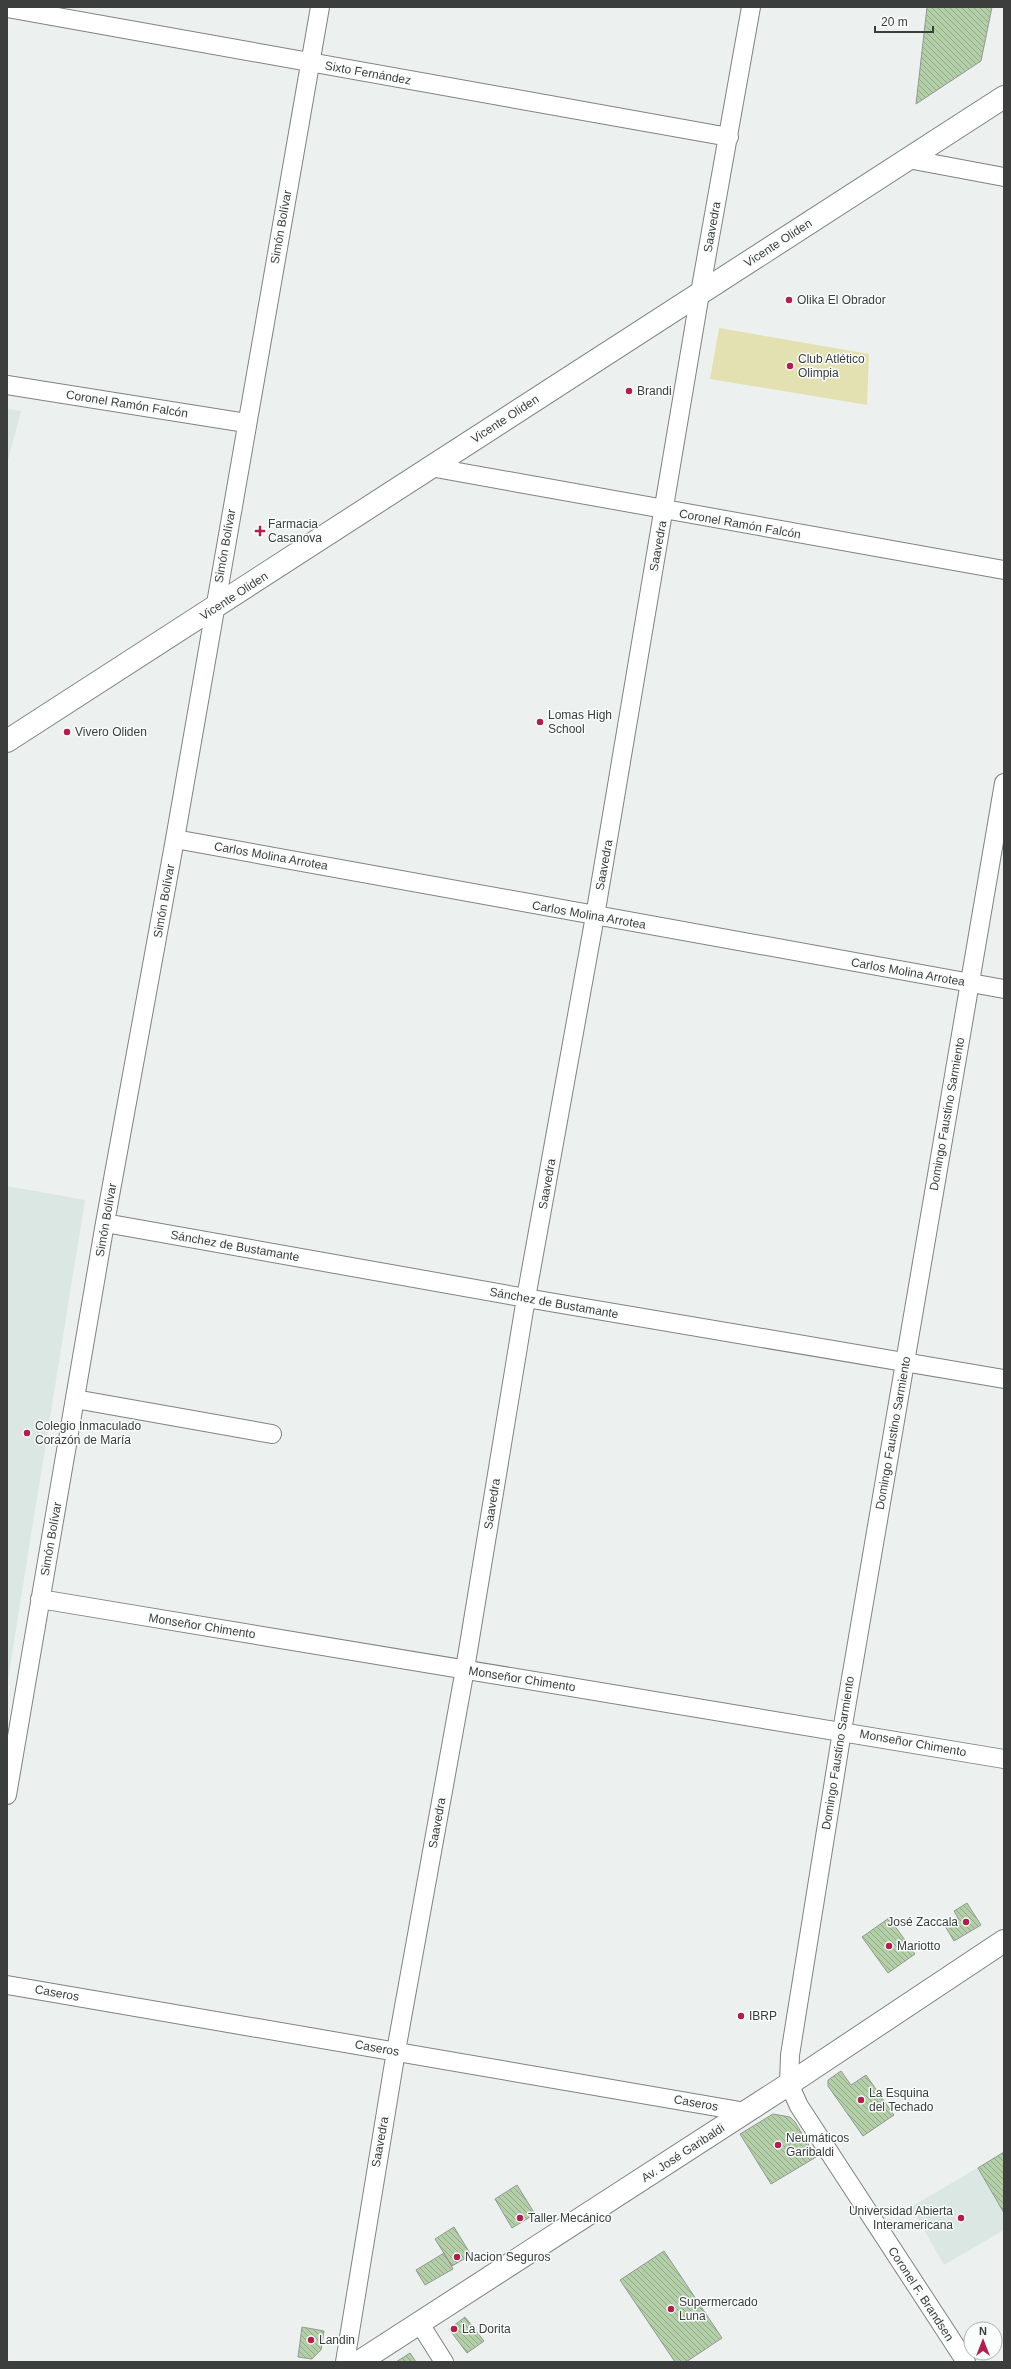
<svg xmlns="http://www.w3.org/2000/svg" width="1011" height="2369" font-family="Helvetica,sans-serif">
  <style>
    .built { fill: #dae7e2 }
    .green { fill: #e3e1b1 }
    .building { fill: url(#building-back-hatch); stroke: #959894 }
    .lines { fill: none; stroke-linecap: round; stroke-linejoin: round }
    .street-casing { stroke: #7e8381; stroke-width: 20 }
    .secondary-casing { stroke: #7e8381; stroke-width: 24 }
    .street { stroke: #fff; stroke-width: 18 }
    .secondary { stroke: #fff; stroke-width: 22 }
    .poi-dot { fill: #b01f4d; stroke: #f9fefc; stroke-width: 1.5 }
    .labels { text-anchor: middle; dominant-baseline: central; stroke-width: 3; stroke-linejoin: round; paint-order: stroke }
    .street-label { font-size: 12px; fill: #3c3d3d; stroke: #f9fefc }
    .poi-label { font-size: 12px; fill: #3c3d3d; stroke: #f9fefc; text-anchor: start }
  </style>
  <defs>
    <pattern id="building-back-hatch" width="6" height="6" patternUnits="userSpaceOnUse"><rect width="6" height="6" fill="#b2cfa7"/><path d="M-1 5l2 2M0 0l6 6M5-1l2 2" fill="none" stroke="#92a989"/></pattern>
  </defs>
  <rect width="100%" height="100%" fill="#ecf1ef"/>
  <path class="built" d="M7 409 21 411 7 464Z
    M7 1186 85 1200 7 1685Z
    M1004 2152V2230L944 2265 911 2207Z"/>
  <path class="green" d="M719 328 869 354 867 405 710 379Z"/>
  <path class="building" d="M927 7H992L981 61 916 104Z
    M967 1903 981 1925 954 1941 945 1926 958 1918 954 1911Z
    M889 1918 915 1954 888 1973 862 1937Z
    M841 2071 851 2085 866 2075 894 2115 863 2136 828 2086V2080Z
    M773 2114 790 2117 795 2122 816 2157 771 2184 740 2134Z
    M1004 2152V2213L978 2168Z
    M517 2185 535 2214 512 2228 495 2199Z
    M454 2227 471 2255 452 2266 435 2239Z
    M664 2251 722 2338 686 2362H675L620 2280Z
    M444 2253 453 2269 425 2285 416 2270Z
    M465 2317 484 2341 467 2353 449 2329Z
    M302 2327 324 2331 321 2350 312 2359 298 2357Z
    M410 2353 416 2362H396Z"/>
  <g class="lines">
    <defs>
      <path id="street" d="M7 8 729 137
        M908 159 1004 177
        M7 385 246 423
        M430 467 1004 570
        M175 839 1004 989
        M105 1223 526 1298 1004 1379
        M75 1399 272 1434
        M40 1599 1004 1759
        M7 1795 105 1223 175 839 320 7
        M7 1985 746 2112
        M420 2324 444 2362
        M345 2362 396 2051 465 1669 526 1298 595 916 700 293 751 7
        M966 2362 799 2106 789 2084 790 2055 842 1731 1004 783"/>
      <path id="secondary" d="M7 741 1004 97
        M359 2362 789 2084 1004 1941"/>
    </defs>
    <use href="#street" class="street-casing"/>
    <use href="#secondary" class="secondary-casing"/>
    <use href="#street" class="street"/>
    <use href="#secondary" class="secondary"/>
  </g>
  <g class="poi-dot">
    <circle cx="789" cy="300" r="4"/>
    <circle cx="790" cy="366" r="4"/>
    <circle cx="629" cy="391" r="4"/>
    <path d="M258 525h4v4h4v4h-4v4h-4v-4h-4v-4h4z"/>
    <circle cx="540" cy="722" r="4"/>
    <circle cx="67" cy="732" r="4"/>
    <circle cx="27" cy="1433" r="4"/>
    <circle cx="966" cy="1922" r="4"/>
    <circle cx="889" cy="1946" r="4"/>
    <circle cx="741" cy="2016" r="4"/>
    <circle cx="861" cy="2100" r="4"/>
    <circle cx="778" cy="2145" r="4"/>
    <circle cx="520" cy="2218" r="4"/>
    <circle cx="961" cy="2218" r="4"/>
    <circle cx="457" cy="2257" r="4"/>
    <circle cx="671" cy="2309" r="4"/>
    <circle cx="454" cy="2329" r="4"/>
    <circle cx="311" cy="2340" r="4"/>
  </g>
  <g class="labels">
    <g class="street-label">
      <text transform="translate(368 73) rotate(10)">Sixto Fernández</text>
      <text transform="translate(281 227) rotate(-80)">Simón Bolívar</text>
      <text transform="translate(712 227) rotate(-80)">Saavedra</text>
      <text transform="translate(778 243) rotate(-33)">Vicente Oliden</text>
      <text transform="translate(127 404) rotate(9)">Coronel Ramón Falcón</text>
      <text transform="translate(505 419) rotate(-33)">Vicente Oliden</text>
      <text transform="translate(740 524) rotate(10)">Coronel Ramón Falcón</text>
      <text transform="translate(225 546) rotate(-80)">Simón Bolívar</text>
      <text transform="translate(658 546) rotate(-80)">Saavedra</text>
      <text transform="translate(234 596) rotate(-33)">Vicente Oliden</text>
      <text transform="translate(271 856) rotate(10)">Carlos Molina Arrotea</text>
      <text transform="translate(604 865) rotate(-80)">Saavedra</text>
      <text transform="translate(164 901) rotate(-80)">Simón Bolívar</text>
      <text transform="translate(589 915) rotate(10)">Carlos Molina Arrotea</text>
      <text transform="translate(908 972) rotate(10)">Carlos Molina Arrotea</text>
      <text transform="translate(947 1114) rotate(-80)">Domingo Faustino Sarmiento</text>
      <text transform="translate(547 1184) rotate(-80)">Saavedra</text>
      <text transform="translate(106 1220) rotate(-80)">Simón Bolívar</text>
      <text transform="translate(235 1246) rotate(10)">Sánchez de Bustamante</text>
      <text transform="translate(554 1303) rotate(10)">Sánchez de Bustamante</text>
      <text transform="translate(893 1433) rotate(-80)">Domingo Faustino Sarmiento</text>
      <text transform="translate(492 1504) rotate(-81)">Saavedra</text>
      <text transform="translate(51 1539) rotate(-80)">Simón Bolívar</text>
      <text transform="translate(202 1626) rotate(9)">Monseñor Chimento</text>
      <text transform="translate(522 1679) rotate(9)">Monseñor Chimento</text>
      <text transform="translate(913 1743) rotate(10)">Monseñor Chimento</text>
      <text transform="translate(838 1753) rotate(-81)">Domingo Faustino Sarmiento</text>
      <text transform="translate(437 1823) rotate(-80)">Saavedra</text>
      <text transform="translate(57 1993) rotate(10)">Caseros</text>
      <text transform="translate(377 2048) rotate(10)">Caseros</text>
      <text transform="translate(696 2103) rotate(10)">Caseros</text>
      <text transform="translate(380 2142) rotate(-80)">Saavedra</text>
      <text transform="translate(683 2153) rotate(-33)">Av. José Garibaldi</text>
      <text transform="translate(921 2294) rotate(57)">Coronel F. Brandsen</text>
    </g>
    <g class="poi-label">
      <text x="797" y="300">Olika El Obrador</text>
      <text x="798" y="359">Club Atlético<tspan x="798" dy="14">Olimpia</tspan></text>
      <text x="637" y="391">Brandi</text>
      <text x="268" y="524">Farmacia<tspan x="268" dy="14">Casanova</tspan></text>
      <text x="548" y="715">Lomas High<tspan x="548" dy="14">School</tspan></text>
      <text x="75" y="732">Vivero Oliden</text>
      <text x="35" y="1426">Colegio Inmaculado<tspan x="35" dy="14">Corazón de María</tspan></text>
      <text x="958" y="1922" text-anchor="end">José Zaccala</text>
      <text x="897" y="1946">Mariotto</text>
      <text x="749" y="2016">IBRP</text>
      <text x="869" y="2093">La Esquina<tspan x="869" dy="14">del Techado</tspan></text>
      <text x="786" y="2138">Neumáticos<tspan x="786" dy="14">Garibaldi</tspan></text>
      <text x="953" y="2211" text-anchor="end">Universidad Abierta<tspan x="953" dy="14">Interamericana</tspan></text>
      <text x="528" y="2218">Taller Mecánico</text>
      <text x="465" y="2257">Nacion Seguros</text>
      <text x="679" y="2302">Supermercado<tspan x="679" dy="14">Luna</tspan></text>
      <text x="462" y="2329">La Dorita</text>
      <text x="319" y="2340">Landin</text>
    </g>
  </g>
  <rect width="1011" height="2369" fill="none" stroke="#3c3d3d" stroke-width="16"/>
  <g transform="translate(983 2341)"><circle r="19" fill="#f9fefc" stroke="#adb1b0"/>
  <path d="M0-3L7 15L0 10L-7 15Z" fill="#b01f4d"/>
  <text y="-6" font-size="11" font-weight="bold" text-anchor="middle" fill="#3c3d3d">N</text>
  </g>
  <path d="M875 26v6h58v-6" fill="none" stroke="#3c3d3d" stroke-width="2"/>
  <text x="881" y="26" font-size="12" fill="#3c3d3d" stroke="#f9fefc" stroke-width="3" paint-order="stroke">20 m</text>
</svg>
